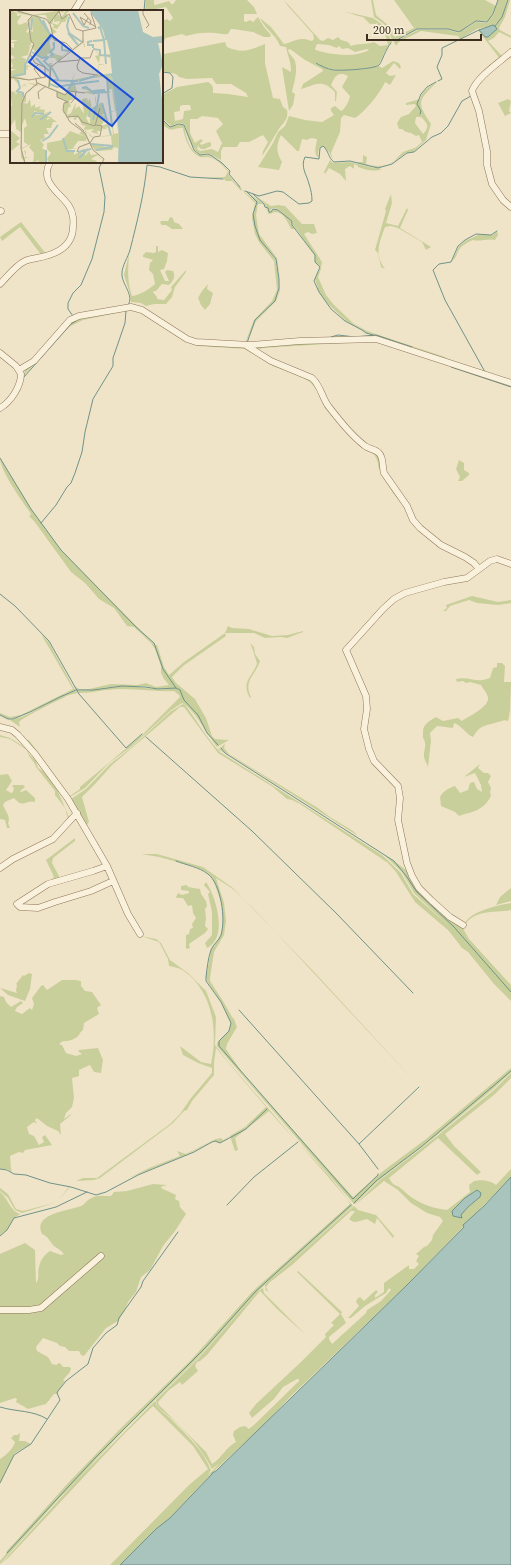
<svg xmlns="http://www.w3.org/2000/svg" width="511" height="1565" font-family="'Source Serif 4',serif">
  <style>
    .green { fill: #c9cf9b; fill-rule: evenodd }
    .water { fill: #a9c4bc; stroke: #6f938a }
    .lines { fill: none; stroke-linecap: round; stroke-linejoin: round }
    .stream { stroke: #6f938a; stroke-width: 1 }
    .minor-casing { stroke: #8d765c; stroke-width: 7 }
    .minor { stroke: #faf1dc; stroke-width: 6 }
    .inset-river { fill: none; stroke: #a9c4bc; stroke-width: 2 }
    .inset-road { fill: none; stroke: #a89b85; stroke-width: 1 }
    .view { fill: #1d4ed8; fill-opacity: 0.15; stroke: #1d4ed8; stroke-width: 2 }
    .inset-edge { fill: none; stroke: #3d2e20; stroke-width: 2 }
  </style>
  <rect width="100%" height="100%" fill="#f0e4c8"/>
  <path class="green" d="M146 0H154V4L155 5 169 1 171 4H173L176 0H247L254 7 257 14H244V21L246 22 250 20 253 22 258 17 264 27 271 35 270 37H264L253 32 233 29H231L228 34C223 35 219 33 215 33 205 32 195 33 186 36L182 34 166 38 163 41 162 21 167 19 170 21 173 18 166 7 145 11Z
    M284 0 320 40 323 41 328 38 333 40 338 37 341 40 348 42 351 46C358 43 366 45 374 42L380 46 388 45C386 35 383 22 370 24L363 17C356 16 351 13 345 12H347L373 18 383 25 392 42C385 47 381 63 378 65 373 69 338 71 332 70 326 68 320 65 315 62V63L330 70 336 71 365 69 379 66 382 68 393 61 399 63 401 67 400 69 394 63 386 73 390 76 396 75 390 85 385 82C381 92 365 112 355 118L344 115 341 118 340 132 331 153 333 160 329 152 323 146 319 148 318 154 319 158C313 155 316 146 317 139L311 138 307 140 302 139 299 151H297L281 135C276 145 276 152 282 162L279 170 258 167 273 143 278 132 285 126 289 116 305 120 322 122 334 115 331 111V108L335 106 341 111C346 108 349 101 350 96L342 87 348 76C338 71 335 76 331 85L337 92 336 101H335V92C322 78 315 85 301 89L303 84 323 71 322 69 305 60 290 49 288 50C289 55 293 56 295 61 298 71 294 83 292 92L295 94 293 105 289 111 282 67 291 72C291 60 288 58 286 47L280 46C276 35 265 29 260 18L271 27 284 44C296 41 299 36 312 41L314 39 313 34 288 6ZM317 44 329 45 337 48 339 46 342 49 348 48 355 52 367 49 369 50C355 58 331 55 316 50L315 49Z
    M371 0H373L376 15 389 26 395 37 414 28 394 0H485L496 6 493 14 488 21H476L469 25 461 32 448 29H417L393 41 384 24 374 17Z
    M498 0H508L502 17 495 25 477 29 460 39 458 36 421 31 399 42 396 46 394 42 418 30H448L459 33 476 22 487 23 494 14Z
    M509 0H510L505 17 499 28 500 30 511 36V38L499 32 494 38 488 41 502 56 511 48V51L477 80C478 76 495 63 500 59L478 30H480L486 37 497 29 495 26 502 17Z
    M225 42 227 47C243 54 250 50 265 44V63L273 98 280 99 283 107 287 110C289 121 282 123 277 132 272 140 268 148 262 156L263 151 268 142 263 135 249 142H240L237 147H223L221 151V160L208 153 200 154C194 150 189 141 187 134 186 130 187 128 184 124L179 123 171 126 162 118V95L177 87 208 82C214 86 213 87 213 93L228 94 248 97 246 93 231 84H216L212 78 187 79 179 77 176 74 162 71V52L164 54ZM183 105H190L191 110 184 111 183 119 175 121 174 112 180 111V106ZM202 116 218 118 223 124 216 131 222 143 218 152 212 149 200 151 197 149 198 146 201 149H205L211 146V143L209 142 201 145 200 143 203 141 201 139 195 143 190 133V119H197Z
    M437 82C418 101 416 101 431 124L426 140 413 152 406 153 392 163 378 168 356 162H363V155L367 157 366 164C375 167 387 167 394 161 398 158 401 152 406 151 415 147 413 151 422 142L419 135 416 136 411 133 406 132 402 129H399L397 123 401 117 409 114 416 106 415 104 406 105V103L420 99C422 91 430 86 437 82ZM416 117H421C427 123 430 126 424 133L423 134 415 123Z
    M508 99 511 101 509 111 511 113 505 116 498 103Z
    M162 120 170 127 179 125H183C186 129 185 131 186 135 189 146 195 158 208 155L220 161 229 172 228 174 235 183 242 189 241 191 232 181H226L223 178 203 177H225L228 172C224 166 215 157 207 157 204 157 201 158 198 156 190 152 184 137 183 128 178 127 172 132 167 128 165 127 164 125 162 124Z
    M330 160 333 163 350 162 374 168 382 169C375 172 365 170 358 167V166L354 164V169L350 166 345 169 346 181 340 174 329 168 325 174 324 172Z
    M243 190 256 202 254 213 257 202 249 193 263 204 269 212H271L274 209C281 210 287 217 292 221V225L295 229H291C288 223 284 212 275 212 272 213 270 214 268 214V212L263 204H258L256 215 259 234 277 258 280 279V291L276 301 256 321 247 343 255 320 276 299 279 292 280 279 276 258 260 240 254 219 260 240 275 259 279 279 278 292 276 299 255 320 246 343 326 339 338 336 355 337 376 336 446 359 393 340 366 333 362 330 346 321 327 303 319 292 315 279 321 267 315 262V255C307 245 301 235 293 225V221L278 209 273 208 269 211 264 203 254 195 271 206 278 205 285 206 302 224H314L317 233 312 234 308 232 304 234 322 262 321 269 318 277 326 295 334 305 354 324 367 331 445 357 451 362 485 374 376 338 300 341 250 345 224 343H245L254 320 272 301 277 290 274 261 259 242 255 234 252 218 255 203 243 191Z
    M391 194 392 203 386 223 398 226 407 208 408 210 400 228 431 247 426 250 422 242 398 228 391 226 385 227C379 244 374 254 385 269L381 267 378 253 375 250 386 211 385 209Z
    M170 217 173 218 174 222 179 224 183 229H172L166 225H162L160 223 161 221H168Z
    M21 222 47 255 42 256 20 227 2 241 0 237Z
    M497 231 498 235 495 240C488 238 480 242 473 240 468 242 462 245 459 250 456 255 457 257 452 261L459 246 465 241 478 235H493Z
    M156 246H158V252L162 250 168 253 167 261 164 269 160 270 165 281H169L165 272 167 270 173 271C176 277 173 281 169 285L162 284 156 291H154L153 292 157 297V299L164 300 172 290 171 287 186 270V272L175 287 172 297 166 304H154L146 306 141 303 131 302 130 294 124 275 129 254C128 269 127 282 132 296 140 295 148 290 155 284L153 274 149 270 150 263 153 260 143 257V255L146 252 154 253 156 252Z
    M208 284 207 289 213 293 210 304 205 310 201 305 198 298 202 291Z
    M131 308 146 312 187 339 202 343 239 345 247 347 270 362 312 379 316 383 325 404 352 435 366 448 378 453 381 459V467L384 474 407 506 413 521 440 546 464 557 473 563 474 567 460 557 438 547 416 528 405 508 393 493 382 476 379 469 377 460 374 454 364 449 337 421 325 408 317 390 310 382 302 377 273 366 245 349 198 346 193 344 136 310 126 311 83 320 69 327 26 373 12 400 7 406 0 410V409L12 397 27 367 36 360 72 320 80 317Z
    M368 339 380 340 511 384V386L375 341 262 348 256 351 247 346Z
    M0 458 31 509 61 550 155 645H157L164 667 169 675 184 662 225 633 228 626 232 628 249 629 272 636 288 635 303 631V632L287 638 281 637 265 638 254 633H225L226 636 183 666 172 677 176 683 195 699 206 718 212 736 215 739 229 740 217 747C210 738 192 706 182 703L170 711 131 747 109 763 85 788 70 797 25 741 29 740 70 796 80 789V787L142 735 180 697 179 695 174 691C156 692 138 689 120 689 106 689 93 693 79 693L77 691C93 691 108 686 124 686 141 686 158 692 174 688L158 689 145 686H122L93 690H76L74 686 79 689H89L111 684 137 685 146 683 156 687 169 685 164 679 161 673V666L155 649 151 643 134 627 127 626 114 608 99 599 85 583 71 572 34 521 29 516 31 514C23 502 0 471 0 458Z
    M459 460 464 463V470L469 473V475L462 481H458L460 477 456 469Z
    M472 596 498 602 511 600V603L498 605 477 603 469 600 450 606 446 611H443L447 608 446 605Z
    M41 634 48 641 75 690C62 694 17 721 8 719 6 719 3 716 0 715V713L10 717 21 715 73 689Z
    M250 643 254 647 255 654 260 661C255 676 243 681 251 697L250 698C241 682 251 678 257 664 256 660 252 646 250 643Z
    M497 663H502L505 666 504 682H511L510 711 508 721C503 719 503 721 498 722 484 727 482 723 473 737 466 734 462 726 454 723L453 728 437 726 430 733 431 741 428 767C427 764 425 761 424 757 423 750 428 745 423 738 423 736 423 734 423 731 423 724 431 720 436 717L443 721 458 718 462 721C469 716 490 707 488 697 487 693 483 689 481 685L470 682 466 683 463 681 457 682 456 679C471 676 475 684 490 678L493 668 497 667Z
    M76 691 78 693C73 694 67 695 63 698 56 701 22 718 19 722L20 727 10 720C31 717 54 696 76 691Z
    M183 704 185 705C197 720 206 738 220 752L382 855 401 873 413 894 450 927 414 893 402 872 383 854 218 749 220 748 225 753 377 850 394 861 404 874 394 861 410 873 411 877 461 925 469 939 511 985V1001L494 984 468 952 462 948 449 931 415 902 396 872 388 863 300 804 292 800 287 799 273 787 218 753 184 707H180L112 765 95 784 82 797 89 822 86 826 71 799 86 789 110 764 131 748 170 712Z
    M0 735 10 738 26 748 29 754 36 761 38 768 43 771 56 787 69 817 68 819 65 808 55 795V791L36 767C34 760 28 758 27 750L10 739 0 737Z
    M225 744 224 748 229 754 318 808 330 817 353 831 358 836 225 752 221 747Z
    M480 764 478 768 484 773H488L491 776 488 782 491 788 490 792 491 796C483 811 474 811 459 816L455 812 441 806 440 797C443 791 449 788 455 786L460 793 468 790 470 783 473 782H474L477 789 482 792 481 785 475 773 464 777Z
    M8 774 12 781 6 790 11 793 13 792 14 788 12 786 13 785H23L25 787 20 791 21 792 26 790 35 798V802C23 800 24 809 14 798L5 802 3 805C6 812 11 817 8 823L10 828H7L5 820 0 819V775Z
    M75 838V841L53 858 52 863 60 878 48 883 54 877 46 860Z
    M141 854H157L203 867 233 888 316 974 419 1086 253 908 233 889 216 878 224 903 226 921 224 935 214 952 210 978V981L223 1001 232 1017 234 1019 237 1027 227 1044 226 1049 244 1075 353 1197 383 1171 426 1139 511 1068V1072L493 1089 436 1136 379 1180 355 1204H354L217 1046V1043L229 1031 231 1023 221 1002 207 981 206 977 211 950 221 935 223 920 222 905 213 879 208 873 196 867 159 857Z
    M206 882C215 895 225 928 214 942 213 944 209 947 207 948L205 943 212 935V912L208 894 210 892 204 885Z
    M187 885 188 887 200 889 201 894 206 901 207 906 205 909 206 918 205 926 208 929 205 933 189 944 190 948 187 949 186 948V935L189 934 190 929 193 928 192 924 196 918 193 913 192 905 188 906 183 898H177L176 897 178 893 182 895 189 893V891L181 890V886Z
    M511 888V901L496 905 500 897Z
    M511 903V910C495 913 472 909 464 927 465 912 498 905 511 903Z
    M141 936 156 939 161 943 170 960 188 973 206 991 216 1017 215 1045 225 1058 297 1142 269 1111 235 1138 238 1150 235 1151 230 1136 220 1143 214 1141 186 1155 129 1178 149 1168 180 1156 177 1151 186 1154 216 1139 221 1138 223 1140 245 1127 266 1107 216 1048 214 1063V1075L192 1101 187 1110 184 1111 173 1123 100 1178 94 1180 76 1181 83 1178H97L170 1124 180 1114 191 1098 212 1073V1068L198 1063 183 1055 180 1046 201 1062 211 1064C218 1031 213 992 184 971 180 968 174 967 169 966L168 959 159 942Z
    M29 973 32 974 30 989 25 1001 8 995 0 988 17 993 16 991 17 985 16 984 23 975 24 976Z
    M62 980H75L81 981V986L85 991 92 992 101 1005 97 1008 99 1014 84 1023 83 1030C81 1031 80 1033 79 1035 76 1039 67 1042 63 1041L59 1044 62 1045 66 1053 76 1056 82 1054 78 1051 79 1050 98 1048 103 1060 101 1073 94 1072 90 1065 79 1070V1076L72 1078 74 1098 72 1107 66 1113 64 1119 71 1114V1115L60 1124 61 1135 58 1131 47 1126 37 1118 35 1120 37 1124 34 1122 27 1127 29 1134 34 1136 39 1145 44 1142 42 1137 45 1135 52 1145 25 1150 23 1153 19 1152 10 1156C11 1162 10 1166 12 1172L7 1169H0V996L4 997 6 1002 11 1007 21 1001 23 1003 17 1007 15 1011 22 1014 30 1008 32 1010 34 1004 32 998 41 986 43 985 47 990Z
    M511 1073V1078L495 1094 445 1134 454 1146 481 1172 477 1175 438 1138 389 1178C393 1187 397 1184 403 1190 415 1202 430 1208 447 1210L470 1192 469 1185 474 1181C481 1179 492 1181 496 1185L511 1169V1177L408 1284 289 1398 266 1423 212 1473 170 1518 120 1565H110L189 1485 208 1469 193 1446 153 1406 124 1434 9 1557 0 1565 78 1479 155 1401C158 1410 166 1414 172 1420 187 1435 203 1450 211 1470L208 1475 219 1464 212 1469C202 1449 186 1431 170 1417 164 1412 156 1408 156 1400L197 1360 257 1292 263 1288 264 1293 306 1335 277 1309 260 1291 207 1355 200 1361 197 1362 195 1366 198 1371 182 1385 180 1382 169 1390 158 1402 159 1405 206 1452 212 1464C220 1460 226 1447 236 1442L233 1435 234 1431 240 1427 245 1426 249 1429 256 1423 299 1381V1379H297L283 1387 274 1399 252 1418 249 1413 256 1404 301 1362 326 1337 325 1334 334 1325 331 1323 340 1314 297 1272 298 1271 342 1312 341 1314 346 1323 329 1337V1339L332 1344 366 1313 367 1310 381 1301 391 1290 389 1288 386 1293 365 1306 351 1318H348L359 1306 356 1302 357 1299 360 1297 364 1301 376 1290 378 1292 375 1295V1298L384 1292V1283L409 1265V1269H414L419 1264 416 1261 419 1256 416 1254 424 1247 427 1246 432 1240 433 1235 443 1221 440 1217 427 1213 411 1203 398 1190 384 1181 355 1205 380 1180 436 1137 494 1090ZM477 1190 480 1197 463 1212 460 1217 452 1211 465 1198Z
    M298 1142 329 1176 353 1206 257 1292 196 1360 126 1428 54 1504 0 1564V1561L7 1553 6 1552 69 1482 123 1426 191 1360 253 1291 350 1204 348 1200Z
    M153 1184 167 1185 161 1187V1188L176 1195 175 1199 179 1201 180 1207 186 1214 175 1231 163 1246 150 1270 141 1277 136 1292 128 1302 125 1310 118 1321 106 1328 84 1356 81 1355 79 1351H69L65 1347 60 1346 57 1343 43 1338 36 1347 37 1351 48 1357 52 1364 57 1365V1364L60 1363 63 1367H69L71 1368 70 1372 63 1380 65 1381 57 1393V1394H54L46 1404 28 1409 16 1402 17 1399 15 1398 0 1403V1311L40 1307 0 1310V1254L25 1243 35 1250 36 1283C40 1278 37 1273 39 1267 40 1261 44 1255 50 1251L61 1255 64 1254C61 1250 58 1249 54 1246 50 1242 48 1236 42 1234 32 1213 69 1211 81 1206 84 1205 85 1202 88 1200 98 1194 99 1196 111 1196L114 1192 127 1191Z
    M69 1187H70L57 1202 22 1213 15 1210 8 1198 0 1191V1188L8 1194 16 1209 23 1211 57 1202Z
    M0 1192C8 1198 10 1211 20 1214L13 1219 7 1230 0 1235Z
    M354 1206 358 1210 376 1215 394 1236 393 1238 377 1218 375 1224 367 1219C360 1220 355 1225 349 1219L355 1211H351L292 1265 269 1283 266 1287 268 1291H266L265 1285Z
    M19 1433 20 1434 19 1441H25L31 1444 15 1453 0 1483V1459C6 1455 13 1449 15 1442L11 1438 14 1435H18Z"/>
  <path class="water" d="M493 25 495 26 497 29 488 37H485L479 30Z
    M511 1177V1565H120L156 1529 170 1518 212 1474V1473L216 1471 408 1284 464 1227 463 1225 484 1206Z
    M477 1190 481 1193 480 1197 468 1207 461 1215 462 1218 453 1216 452 1211 465 1198Z"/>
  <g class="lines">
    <path class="stream" d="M144 11 145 0
      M495 26 502 17 508 0
      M395 41 417 29H448L459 32 476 21 487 22 493 14 498 0
      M316 63C321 66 327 69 333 70 340 71 375 69 379 65 382 62 386 48 391 43
      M162 72 170 73 173 77 172 88 162 94
      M438 81 442 79 437 67 442 55V48L479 30
      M420 114 421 111 417 104 421 94 427 87 436 82
      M162 119 170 127 179 124 184 125 194 150 200 155 208 154 212 156 222 163 230 171 229 174 240 187
      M245 191 259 196 277 191 283 192 299 204 309 203 312 201C312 195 311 190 309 184 307 175 300 167 305 157L319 159 320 148 323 146C329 151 328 158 334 162L350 161 378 168 392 164 407 153 414 152 432 137 441 133 448 126 462 101 471 96
      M253 194 264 204 265 207 268 208 269 212H271L273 209 278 210 292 221V225C300 235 307 245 315 255V262L320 267 314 281 319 292 331 309 345 321 362 330 366 333 373 335
      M128 305C135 295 121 284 122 273 122 266 128 257 130 250 137 222 144 195 147 165L160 167 190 177 223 179
      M73 316 68 309V303L73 293 81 285 92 259 104 212 105 197 99 168 102 162
      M331 337 338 335 355 337 376 335 412 347
      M247 343 255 320 275 301 279 288V279L276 259 260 240 255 226 253 214 257 202 247 192
      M449 365 451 367 511 387
      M485 372 445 300 433 270 439 264 451 262 458 246 465 240 476 234 491 235 497 231
      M24 377 71 324 76 321
      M0 458 31 509 61 550 135 626 154 643 163 669 176 688
      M41 523 56 505 67 487 71 483 75 473 82 452 85 432 93 399 113 366V358L125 323 126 311
      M0 594 15 606 49 641 79 694 126 748 142 734
      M0 715 8 719H13L30 712 60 697 76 690H93L122 686 145 687 158 689 176 688 180 690 184 700 198 715 207 733 218 745
      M146 737 252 831 336 913 413 993
      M221 748 225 753 394 861 407 877 416 891 454 927 511 992
      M176 861C186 865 199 867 208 874 221 884 226 919 221 935 219 941 213 944 211 950 208 958 207 969 206 977V981L221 1002 231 1023 229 1031 219 1041V1046L353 1199 378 1175V1174
      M239 1010 359 1144
      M0 1169 7 1170 14 1174 26 1175 50 1183 71 1187 96 1195 106 1192 138 1175 194 1152 212 1142 215 1141 220 1143 246 1129 267 1109
      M378 1169 359 1144 419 1087
      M354 1203 376 1181 421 1147 511 1071
      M227 1205 254 1177 298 1142
      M0 1236 7 1230 14 1218 56 1207 87 1192
      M0 1407C16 1412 33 1410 47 1419
      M0 1483 14 1455 31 1444 58 1403 60 1400 57 1393 58 1391 66 1381 88 1364 93 1348 106 1333 117 1325 119 1318 141 1287 143 1281 178 1232
      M7 1553 95 1458 205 1348 256 1291 351 1205"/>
    <defs>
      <path id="minor" d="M74 11 81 0
        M511 52C500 62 477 77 472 91L479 111 487 151V165L492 184 503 200 511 207
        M0 134H11
        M0 211H1
        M0 284C7 277 16 265 25 261 29 259 33 259 37 258 54 255 73 248 73 227 74 221 73 212 69 206 60 192 39 183 50 162
        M247 346 271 361 312 378C321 386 322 398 329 407 340 421 351 435 365 446 369 449 375 449 379 453 384 458 382 467 384 473L407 506 413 520 420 528 441 545 465 557 474 563 479 569
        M0 353 16 366 21 374C21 386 11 402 0 408
        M19 370 34 361 70 320 79 316 131 307 142 310 187 339 196 342 250 345 300 341 376 339 511 383
        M0 727 12 730 18 735 35 754 68 799 107 866 128 914 140 934
        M107 866 93 871 48 884 17 904 20 907 38 908 55 902 91 891 113 881
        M0 868 13 859 53 839 77 813
        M463 925 450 917 431 900 419 888 412 876 407 863 398 820 400 798 398 786 374 761 369 749 364 729 367 709 366 696 346 650 383 609 394 599 405 593 444 582 467 578 490 561 497 559 511 564
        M0 1310H29L41 1308 101 1256"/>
    </defs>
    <use href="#minor" class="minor-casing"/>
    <use href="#minor" class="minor"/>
  </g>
  <g transform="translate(10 10)">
    <rect width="153" height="153" fill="#f0e4c8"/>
    <path d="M0 0 7 3V6L12 5 7 12 9 15 17 12 19 17 16 22 18 23 20 20 23 22 22 13 19 10 20 12V19L18 10 22 6 7 3 9 1 22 5 54 0 53 3 50 1V4L46 3 52 7 56 0H60L56 4 58 6 55 12H52L47 19 41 17H44L42 13 48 15 50 11 44 12V7L42 14H39L36 5H28L42 26 41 17 47 22 42 24 44 30 48 33 44 30 43 28 39 31 41 40 44 38 42 34V32L45 39 42 42 40 41 39 45 38 43 37 46 39 47 44 44 52 46 72 32 63 28 60 24 59 23 72 32 74 28V32L88 30 84 25 88 30 96 29 90 14 85 6 81 5V4L85 6 90 13 94 21 100 44 101 63 97 65 102 67 104 83 109 125 108 153V138L104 137 102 140 85 141 88 143 89 146V147L90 148 94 150 93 153 94 150 89 148V147L88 145 81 149 87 151 85 153H39L37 149 41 143 37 139V133L52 130 60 121 76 127 70 124V123L69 122 70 124 71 121 75 122 74 118 76 116 72 115 68 107 65 110 63 109 66 106 56 108V104L53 103 55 90 47 88V82L27 73V74L28 75V76H24L20 81 16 83V92H13L17 94 20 89 21 97 25 94V98L31 96 29 99 35 100 34 104 24 101V105H33L37 102H39V101L40 102 36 103 37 106 43 108H37V110L41 108 47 112H43L41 118H36L39 124H34L35 128 30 130 34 135 32 138 35 140V153H28L29 150 23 153 24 143 19 137 21 134 12 139 14 148 16 146 14 140 16 141V147H20L15 148V153L11 147V153V122L6 119 5 109 0 118V92V96H2L0 81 5 82 6 85 7 81 10 78 7 82 13 83 9 84H14L13 88 16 83 24 75 17 73 15 74 17 77 14 75 12 78 13 75 15 74 18 73 27 74 25 69 13 70 4 66 8 69 9 75 2 67 3 70 0 68V61L1 64V61L6 59H0L3 56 0 49 5 48 0 44 1 37 4 38V33H7H0L8 30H1ZM96 30 100 44 95 45 100 48 101 63 88 65 89 55 96 54H89L90 45 87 42 85 41 89 45 85 46 89 53 87 65 63 70 65 62 62 70H41V57L52 51H66L69 50 53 51 49 52 53 46 73 32 74 37H75L74 32ZM22 32 24 34 21 36 26 43H20L15 54 16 49 11 47 18 45 20 37 18 35 20 36ZM22 42 32 48H45L48 53 42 57V53H39V66L19 70 6 66 15 65V59L18 60 17 57 21 56 15 55ZM39 66 38 77 27 72 26 69ZM97 66V82L84 83 75 76 94 74 76 76 70 79 75 77 73 79 80 81 72 82 85 85V96L86 89 85 85 84 84 89 83 87 93 89 83H98L103 125 83 127 79 124 81 123 79 125 83 128 80 133 75 122 79 123 74 120 84 119 81 122 88 124 87 121H91L93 117V120L94 119H96L98 117 95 118 98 116 97 110V114L91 116 96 107 92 105 95 103 91 92 80 104V115L76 108 82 99 80 88 78 92 77 88 72 89 74 104 69 96 65 99 66 92 61 103 57 105 58 98 61 96 59 91 65 88 61 87 63 83 58 82 67 81 64 71ZM41 70H60L62 71 59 76H55H59L55 84 39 77ZM102 79 103 88H99H103L105 101H100L98 91H103H99L98 84 101 82 98 80ZM106 101 108 123 104 124 100 102ZM15 108 17 116 14 118V132L18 135 12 138V115ZM101 126 102 136 97 134 99 136 96 137 80 133 84 127ZM76 128 79 133 75 134 72 136 69 137V138L79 133 88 144 81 145 79 141 75 146V143L71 144 75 138 64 145V142H58L56 140 67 138H63L68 131H76ZM0 120 10 128 6 132 10 134 1 141Z" fill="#c9cf9b" fill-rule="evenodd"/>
    <path d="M79 0H128L133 22 143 27 152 26 153 33H148L153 54 149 64 153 98V153H108L109 125 104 83 102 67 97 65 102 63 100 43 97 30H95L94 21Z" fill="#a9c4bc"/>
    <path class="inset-river" d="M63 3 73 16 79 18M59 7 57 16 59 23 72 32M29 8 41 26 38 32M33 10 40 25M88 18 90 17 94 30M21 20 22 8M58 23 68 35M82 31 78 32V35H83V38M83 31 94 30 96 54M52 35V40L59 41M83 39 90 40V45L100 46M22 42 32 48 39 47M40 46 43 44 40 42 44 38V32M26 48 39 61M38 48 34 51 40 57M42 58 49 71M97 65 98 82M3 66 15 64V55L20 45M8 70 10 78 7 81 13 83V87M42 70 62 71M69 71 85 66M40 74 47 77 64 74M64 74 89 71M72 78 76 77 84 83 97 82M58 80 63 71H68M83 81 95 80M98 83 102 115M92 93 101 125M22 107 25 103 34 104M79 107 80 101 87 96 89 84M30 110 41 102M83 110 86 98M53 128 57 141H65M32 131 39 127 48 115M81 134 103 136M86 140 102 137M68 142 81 139M69 148 78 139M36 153V140"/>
    <path class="inset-road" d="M4 0 36 9 40 14 44 30 56 33 62 39M133 0V4L139 15 136 18M74 3 81 11 80 15M22 6 18 10 21 31 24 34 20 44 25 53 35 57V67M70 7 86 17M70 7 74 15 78 8M39 14 49 1 52 9 59 4 66 19 73 21M83 40 80 48H70L67 56 68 60 73 63 87 65M49 52 69 50M29 54 24 59 31 68M0 67 19 70 36 67M27 73 55 85 59 81 75 83M39 77 41 57 73 32V21L86 18 81 3M47 82V87L58 92 54 93 53 100 60 112 75 123 83 140 94 149 92 153M29 89 28 82 36 76M61 93 65 88 66 81M58 107 68 106 72 112 85 116 90 98M65 113 74 121M67 142 69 137 80 133 84 127 90 126 92 116 86 115M15 153 11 139 12 93 16 83 27 74 26 69"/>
    <path class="view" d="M41 25 123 89 102 116 19 52Z"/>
    <rect width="153" height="153" class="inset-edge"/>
  </g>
  <path d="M367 34v6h114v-6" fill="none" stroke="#3d2e20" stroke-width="2"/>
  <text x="373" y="34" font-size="12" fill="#3d2e20" stroke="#f7eed8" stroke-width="3" paint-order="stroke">200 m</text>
</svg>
